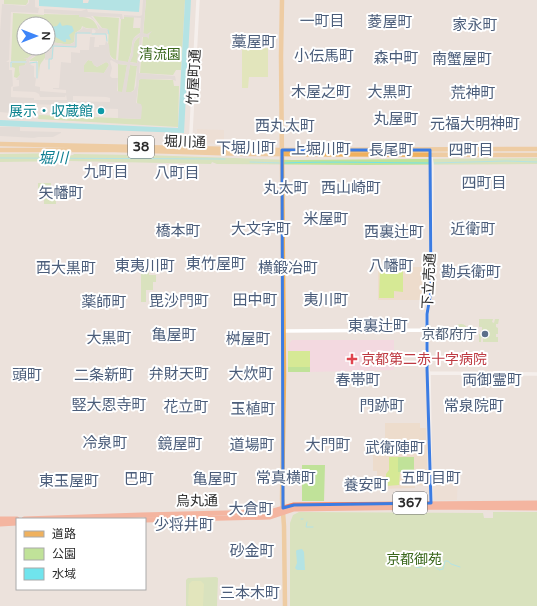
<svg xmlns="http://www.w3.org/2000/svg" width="537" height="606" font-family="'Varela Round','Noto Sans JP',sans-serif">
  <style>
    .education { fill: #eddccc }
    .medical { fill: #f3d9e0 }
    .green { fill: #c0e299 }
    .pitch { fill: #d6e995 }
    .plaza { fill: #d8d3cf; fill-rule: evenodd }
    .water { fill: #70e4ed }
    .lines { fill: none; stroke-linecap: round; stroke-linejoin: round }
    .stream { stroke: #70e4ed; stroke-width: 1 }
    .minor { stroke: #fff; stroke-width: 3.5 }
    .major { stroke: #efb15e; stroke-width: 4.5 }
    .highway { stroke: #fc7e57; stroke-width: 5 }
    .marked { fill: none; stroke: #3b7ce3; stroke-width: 3; stroke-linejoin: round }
    .culture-dot { fill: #0f9aa8; stroke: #fff; stroke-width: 1.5 }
    .service-dot { fill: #5c6f8a; stroke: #fff; stroke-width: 1.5 }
    .health-dot { fill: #e0444e; stroke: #fff; stroke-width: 1.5 }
    .labels { text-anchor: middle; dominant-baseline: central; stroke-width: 4; stroke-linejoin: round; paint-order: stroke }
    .shield { fill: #fff; stroke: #6a6a6a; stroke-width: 1 }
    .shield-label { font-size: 13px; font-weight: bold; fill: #2a2a2a }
    .park-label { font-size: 14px; fill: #39661b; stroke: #fff }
    .street-label { font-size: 14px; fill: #2a2a2a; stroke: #fff }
    .culture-label { font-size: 14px; fill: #0d838f; stroke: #fff; text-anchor: end }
    .service-label { font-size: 14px; fill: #4e5e75; stroke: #fff; text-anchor: end }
    .health-label { font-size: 14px; fill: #be3a42; stroke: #fff; text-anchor: start }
    .neighbourhood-label { font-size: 15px; fill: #4b5d7a; stroke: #fff }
    .water-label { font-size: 15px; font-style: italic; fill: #0f7f92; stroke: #fff }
  </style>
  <rect width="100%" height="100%" fill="#ece2dc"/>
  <path class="education" d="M197 129 224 130V144L200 143 197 141Z
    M378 267H428L426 300H378Z
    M385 423H420V428H426V440H385Z
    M427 443V486L415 485V488L378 489 377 471H373V454L382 453 383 449H387V444Z
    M440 471H458L457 500H434V478H440Z"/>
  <path class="medical" d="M292 340H394V370L310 372V351H288L289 344Z"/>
  <path class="green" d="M4 0H28V2L26 5 4 4Z
    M146 0H185L181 70H176L173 75 140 73Z
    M13 13 44 15V14L79 15V17C89 17 95 19 98 29L86 28 82 26 81 29 75 33 74 42C67 48 57 40 48 44V24H24V48H43C38 54 29 54 26 61H11Z
    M93 16 119 18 116 60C104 55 110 40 108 29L102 28Z
    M124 17H134L133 28H140V33C130 39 133 43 131 52 130 55 129 59 128 62L118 61 121 19H124Z
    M140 37 137 63 130 62C134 53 131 41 140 37Z
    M44 51C48 58 43 59 40 65 39 69 39 74 39 79L38 61H29L31 59Z
    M88 60 92 61 94 65 97 67 106 62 108 63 109 65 104 73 84 72V65Z
    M12 63H26L24 66 19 67 20 75 17 78 14 77 15 68 12 67Z
    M118 64 127 65 123 92H118Z
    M130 65 137 66 134 90 131 92H125Z
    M140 79 173 80 174 86H179L178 127 38 119 39 115 141 119 137 102 139 80Z
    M65 153 66 156 73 155 74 154 138 155 139 157H142L144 155 292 160 537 158V164L360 165 217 164 212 162 211 164 69 161 0 162V154Z
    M38 183H51V198L56 199V204H44V194H38Z
    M141 268H149V275H156V282H153V290H146V302H141Z
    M479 319H493L492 322 494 323 495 319H499L498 324H496V327L498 328V334H496V337H498V342H483V338H481V342H479V334H482V327H479Z
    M454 331a7 7 0 1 1 14 0a7 7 0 1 1-14 0Z
    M288 351H310V372H288Z
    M398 457H414V472H398Z
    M302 465H325L324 501H302Z
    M299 512 483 513 484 518H493V512H537V606H290V523L293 515Z
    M216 577 218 578 217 606H186V580L188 578Z"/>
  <path class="pitch" d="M242 47 268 48V77H249L248 88H242Z
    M380 267 403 268V292L394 291V298H379Z
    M288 351H310V367H288Z
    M389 457H398V472H400L399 485 386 486V474L389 470Z
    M192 581H201L204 584 203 606H190L188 604 189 584Z"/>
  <path class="plaza" d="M29 0H35V7L39 8 38 13 11 12 9 60 6 62H9V70H12L13 86 11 87V97L34 98V100H67L66 95 65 97H40L39 94 35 92 13 91V87L19 86V80H16L20 75 19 66 25 65 27 59 23 58H28L33 54H36L44 48H48V45L53 42 63 44H71L74 42 75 33 82 29 83 27 87 29 93 28 99 29 96 22 90 17H79V15L44 13V9L81 11 87 9 88 12 122 14 123 19H120V17L91 16 101 28 108 29 109 34H94L96 31 93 29 92 30V34L77 33 76 47 54 46 53 59 45 60V53L44 51 31 58 29 62 31 65 34 66V77L36 78 35 86 40 87V91L66 93V90L53 89V88H59L61 62 71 63V52L80 53V50H89L90 37H95L94 47H99V45H105L106 41 109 45 110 56 112 59 128 62 131 53 133 39 140 33 141 18 124 17V15L140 16 142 15 143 0H146L143 33 147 34 152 31 149 35V39L147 37H142L139 73 175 76 176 81 170 79H141L139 80 136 103 141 104 142 107 141 119 118 118V109L85 108 84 114H82V108L59 107 56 106V105L29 104V115L0 112V33L2 4 25 6 29 3ZM140 37 137 63H134L130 62 133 56 134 43 137 38ZM88 60 92 61 93 64 97 67 106 62 108 63 109 65 104 73 84 72V65ZM111 60 118 64 127 65 122 92 117 91 118 78H112L110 76 112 68 110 61ZM130 65 137 66 136 86 134 90 132 92H126ZM73 96 106 97 110 98V102L73 101Z
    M0 127H20V131L61 132V133L53 137H38L34 138 0 136Z"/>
  <path class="water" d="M39 0H83V3H88L89 0H140L139 12 39 6Z
    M185 0H191L184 133 0 126V120L178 128Z
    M60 22 62 26 67 25 72 26 74 31 69 35 71 40 66 39V42H64L54 36 51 41 48 42V24L51 27 57 26Z
    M302 549 304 552 305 570H297L295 568 297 563 296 551 297 550Z"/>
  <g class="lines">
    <path class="stream" d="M108 30 109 34
      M92 34H106L107 41
      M30 63 37 62V78
      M11 67V62H26
      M49 69V59H52L53 46 76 47V33H90
      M0 158 225 159
      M250 162 281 163
      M284 163C333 161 382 163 431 163
      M434 163 506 161 537 162
      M301 519H303
      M307 522 306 527H313
      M416 567 421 568 424 565 426 561H430L439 570 443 569 445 561H448L451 564 460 567"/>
    <path class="minor" d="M190 150 198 0
      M430 150 432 164 431 291 427 314V368L429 373 431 506
      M283 331 427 330
      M429 373 537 374"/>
    <path class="major" d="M282 0 281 56 284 375 282 499 284 526 285 606
      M0 144 282 150 537 149
      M0 150H115L247 154 537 155"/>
    <path class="highway" d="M0 519H17
      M24 519 141 515 270 512 294 505 537 503
      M145 520 270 517 294 509 431 507 537 508
      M0 524 17 523"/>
  </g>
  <path d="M0 0H537V606H0ZM282 150H430L431 291 427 314V368L431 503 294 505 283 508Z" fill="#ece2dc" fill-opacity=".55" fill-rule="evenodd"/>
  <path class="marked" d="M282 150H430L431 291 427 314V368L431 503 294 505 283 508Z"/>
  <circle class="culture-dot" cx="101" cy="111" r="4"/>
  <circle class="service-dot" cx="485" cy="334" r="4"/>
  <path class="health-dot" d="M350 353h4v4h4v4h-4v4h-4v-4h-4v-4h4z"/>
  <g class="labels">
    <g class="shield">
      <rect x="128" y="136" width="26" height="22" rx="3"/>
      <rect x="393" y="492" width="34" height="22" rx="3"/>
    </g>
    <g class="shield-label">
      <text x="141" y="147">38</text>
      <text x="410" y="503">367</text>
    </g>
    <g class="park-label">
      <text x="160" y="54">清流園</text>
      <text x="414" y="559">京都御苑</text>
    </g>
    <g class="street-label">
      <text transform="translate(194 77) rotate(-87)">竹屋町通</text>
      <text transform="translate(185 142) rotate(2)">堀川通</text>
      <text transform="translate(429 281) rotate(-87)">下立売通</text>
      <text transform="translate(197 501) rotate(-1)">烏丸通</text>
    </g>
    <g class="culture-label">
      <text x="93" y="111">展示・収蔵館</text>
    </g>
    <g class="service-label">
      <text x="477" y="334">京都府庁</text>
    </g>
    <g class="health-label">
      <text x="361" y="359">京都第二赤十字病院</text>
    </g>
    <g class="neighbourhood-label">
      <text x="322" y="21">一町目</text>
      <text x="390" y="22">菱屋町</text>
      <text x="475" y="25">家永町</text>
      <text x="254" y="42">藁屋町</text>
      <text x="324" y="56">小伝馬町</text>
      <text x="396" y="58">森中町</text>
      <text x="462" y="59">南蟹屋町</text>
      <text x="321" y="92">木屋之町</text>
      <text x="390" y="92">大黒町</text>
      <text x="473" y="93">荒神町</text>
      <text x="396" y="119">丸屋町</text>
      <text x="475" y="124">元福大明神町</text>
      <text x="285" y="126">西丸太町</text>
      <text x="246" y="148">下堀川町</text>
      <text x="321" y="149">上堀川町</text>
      <text x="391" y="150">長尾町</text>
      <text x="471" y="150">四町目</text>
      <text x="106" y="172">九町目</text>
      <text x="177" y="173">八町目</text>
      <text x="484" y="183">四町目</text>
      <text x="286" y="188">丸太町</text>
      <text x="351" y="188">西山崎町</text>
      <text x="61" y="193">矢幡町</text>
      <text x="326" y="219">米屋町</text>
      <text x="261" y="229">大文字町</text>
      <text x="473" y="229">近衛町</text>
      <text x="178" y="231">橋本町</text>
      <text x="394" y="232">西裏辻町</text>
      <text x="216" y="264">東竹屋町</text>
      <text x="145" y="266">東夷川町</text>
      <text x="391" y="266">八幡町</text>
      <text x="66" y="268">西大黒町</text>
      <text x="288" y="268">横鍛冶町</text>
      <text x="471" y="272">勘兵衛町</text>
      <text x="255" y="300">田中町</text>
      <text x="326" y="300">夷川町</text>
      <text x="179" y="301">毘沙門町</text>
      <text x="104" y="302">薬師町</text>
      <text x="378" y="326">東裏辻町</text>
      <text x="174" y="335">亀屋町</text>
      <text x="109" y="338">大黒町</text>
      <text x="248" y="339">桝屋町</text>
      <text x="179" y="374">弁財天町</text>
      <text x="251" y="374">大炊町</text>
      <text x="27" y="375">頭町</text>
      <text x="104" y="375">二条新町</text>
      <text x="358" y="380">春帯町</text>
      <text x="492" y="380">両御霊町</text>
      <text x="109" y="405">竪大恩寺町</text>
      <text x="382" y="406">門跡町</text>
      <text x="474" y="406">常泉院町</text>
      <text x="186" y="407">花立町</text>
      <text x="253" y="409">玉植町</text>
      <text x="105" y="443">冷泉町</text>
      <text x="180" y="444">鏡屋町</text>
      <text x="252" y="445">道場町</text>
      <text x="328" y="445">大門町</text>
      <text x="395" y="448">武衛陣町</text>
      <text x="286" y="478">常真横町</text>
      <text x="431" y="478">五町目町</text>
      <text x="139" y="479">巴町</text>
      <text x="215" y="479">亀屋町</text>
      <text x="69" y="481">東玉屋町</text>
      <text x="366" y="485">養安町</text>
      <text x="251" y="509">大倉町</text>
      <text x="184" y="525">少将井町</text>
      <text x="252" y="551">砂金町</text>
      <text x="250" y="593">三本木町</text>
    </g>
    <g class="water-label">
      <text x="53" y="158">堀川</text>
    </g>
  </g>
  <rect x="16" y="518" width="130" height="72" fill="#ffffff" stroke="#aaaaaa"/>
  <rect x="24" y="531" width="20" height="6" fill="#efb15e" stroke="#aaaaaa"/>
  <text x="52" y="538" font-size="12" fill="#2a2a2a">道路</text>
  <rect x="24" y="548" width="20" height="12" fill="#c0e299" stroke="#aaaaaa"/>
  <text x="52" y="558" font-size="12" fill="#2a2a2a">公園</text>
  <rect x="24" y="568" width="20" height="12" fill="#70e4ed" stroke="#aaaaaa"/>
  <text x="52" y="578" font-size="12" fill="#2a2a2a">水域</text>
  <g transform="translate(36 36) rotate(90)"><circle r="19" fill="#ffffff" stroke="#aaaaaa"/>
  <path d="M0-3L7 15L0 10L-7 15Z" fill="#3d85f8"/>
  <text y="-6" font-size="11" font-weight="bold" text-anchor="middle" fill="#2a2a2a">N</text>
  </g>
</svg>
